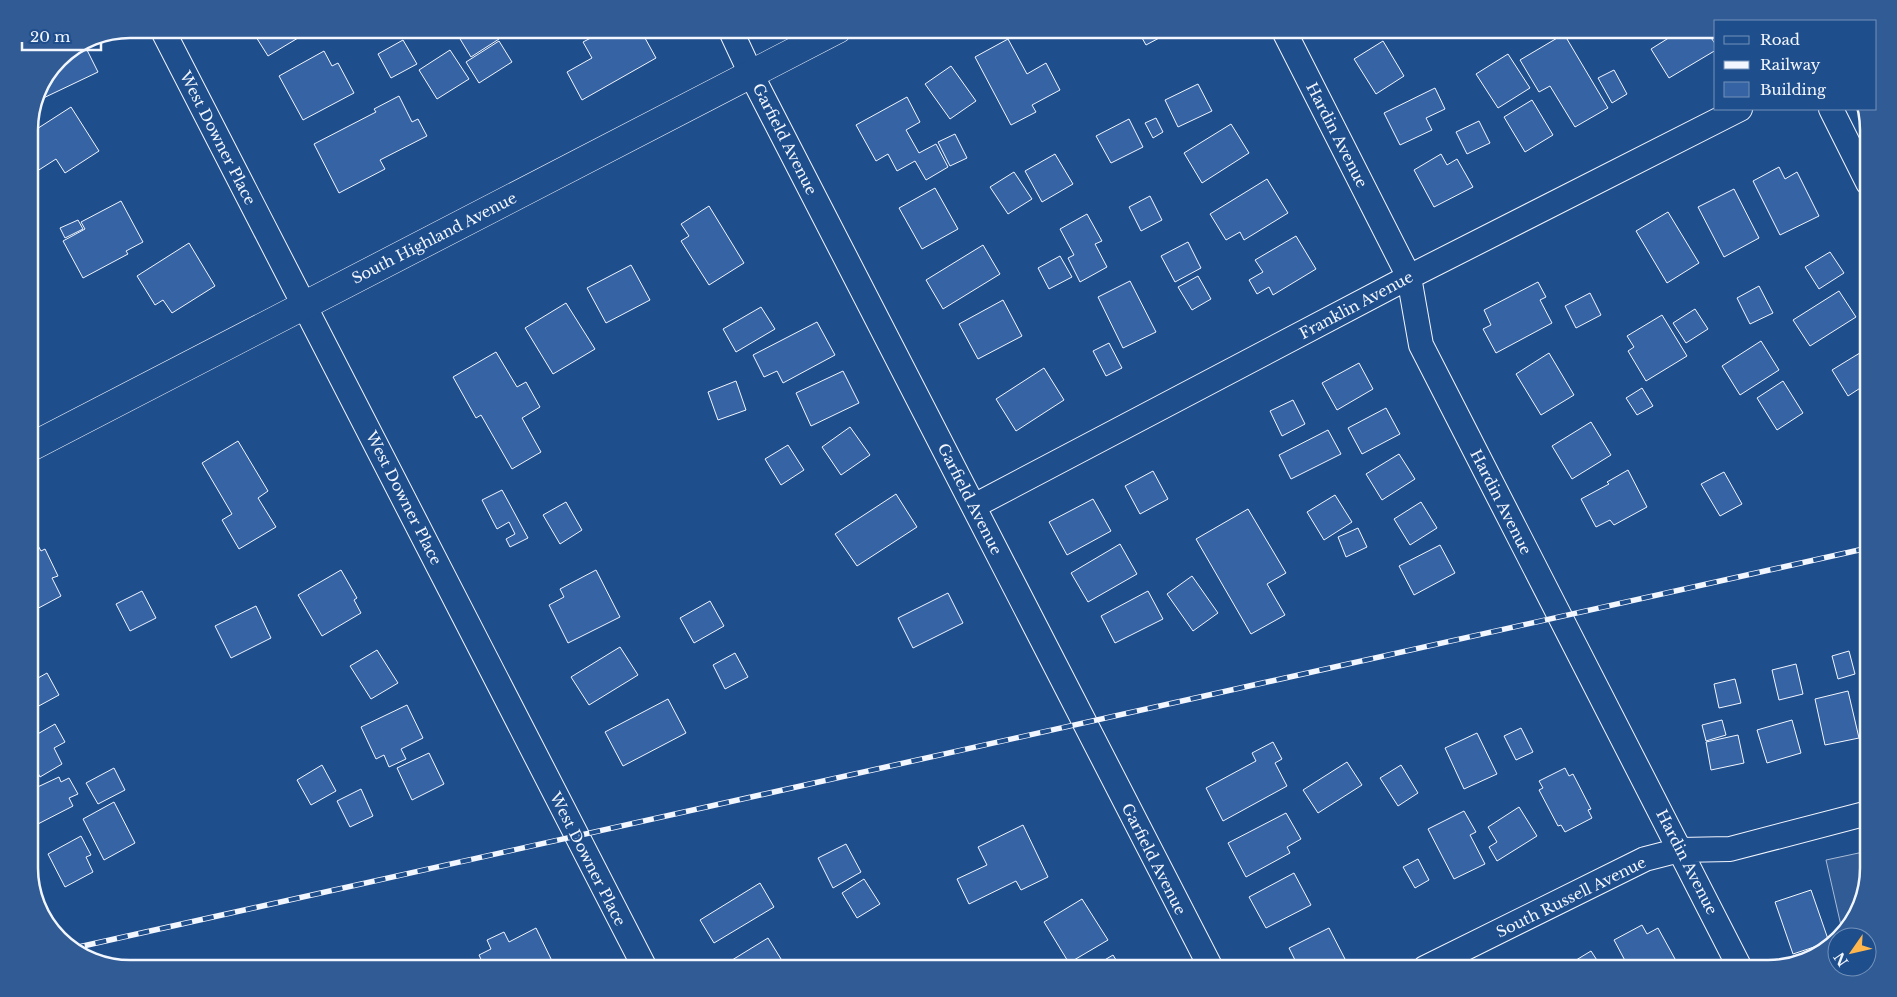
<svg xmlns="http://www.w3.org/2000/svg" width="1897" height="997" font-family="'Libre Baskerville',serif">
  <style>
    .built { fill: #305b95; stroke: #a8bbd7 }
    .building { fill: #3563a3; stroke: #f2f6ff }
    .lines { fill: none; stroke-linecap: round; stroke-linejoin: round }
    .minor-casing { stroke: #f2f6ff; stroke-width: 26 }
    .tertiary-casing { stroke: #f2f6ff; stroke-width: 29 }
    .minor { stroke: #1f4e8c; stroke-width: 24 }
    .tertiary { stroke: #1f4e8c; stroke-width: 28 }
    .rail-casing { stroke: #f2f6ff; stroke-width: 5.5 }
    .rail { stroke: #1f4e8c; stroke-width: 4; stroke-dasharray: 11; stroke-linecap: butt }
    .labels { text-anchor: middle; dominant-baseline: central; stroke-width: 4; stroke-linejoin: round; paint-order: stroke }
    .street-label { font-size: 15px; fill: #f2f6ff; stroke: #1f4e8c }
    .rim { fill: none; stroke: #f2f6ff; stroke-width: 2.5 }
  </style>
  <rect width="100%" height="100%" fill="#1f4e8c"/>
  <path class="built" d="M1868 851V867L1858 912 1842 930 1826 860Z"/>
  <path class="building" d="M251 29H313L268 56Z
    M454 29H493L499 39 471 57Z
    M608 29H615L620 38 636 29H640L656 58 582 100 567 72 592 58 583 42Z
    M1137 29H1176L1146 45Z
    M1683 29H1705L1716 45V50L1669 78 1651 49Z
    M1564 34 1608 108 1575 127 1550 86 1539 92 1520 60Z
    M1008 39 1027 74 1046 63 1060 90 1032 105 1036 112 1011 125 975 57Z
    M403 40 417 64 391 78 378 54Z
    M499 41 512 62 479 83 466 62Z
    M1383 41 1404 76 1376 94 1354 59Z
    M83 42 98 72 35 102 39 85 59 58Z
    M450 50 469 79 437 99 419 70Z
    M324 51 332 66 338 63 354 93 303 120 279 76Z
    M1508 54 1530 88 1498 108 1476 74Z
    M951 66 976 101 950 119 925 84Z
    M1614 70 1627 94 1612 103 1598 78Z
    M1198 84 1212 111 1178 127 1165 100Z
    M1435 88 1445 109 1426 118 1432 130 1400 145 1384 113Z
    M399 96 412 122 418 119 427 136 380 160 385 169 339 193 314 144 376 112 374 109Z
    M907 97 920 122 906 130 919 153 936 144 948 167 926 180 915 161 897 171 888 154 876 161 856 125Z
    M1532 100 1553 135 1525 152 1504 117Z
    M71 107 99 151 65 173 56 159 31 175 29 171V134Z
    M1156 118 1163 132 1153 138 1145 123Z
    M1129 119 1143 147 1111 163 1096 136Z
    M1479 121 1490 143 1467 154 1456 132Z
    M1231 124 1249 153 1202 183 1184 153Z
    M955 134 967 158 950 166 938 142Z
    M1055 154 1073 184 1042 202 1025 171Z
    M1441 154 1447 165 1457 159 1473 187 1434 207 1414 170Z
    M1779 167 1785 179 1797 172 1819 216 1780 235 1753 181Z
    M1014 172 1032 199 1008 214 990 187Z
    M1267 179 1288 213 1244 240 1240 232 1226 240 1210 214Z
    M935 188 958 229 922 249 899 208Z
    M1734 189 1759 238 1724 257 1698 207Z
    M1150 196 1162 220 1141 231 1129 207Z
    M121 201 143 242 126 251 128 254 83 278 63 241 85 229 81 222Z
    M709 206 744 263 709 285 681 241 689 236 681 224Z
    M1668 212 1699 263 1667 283 1636 231Z
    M1087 214 1102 241 1095 244 1107 267 1080 282 1068 258 1074 255 1060 229Z
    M78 220 83 229 65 238 60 228Z
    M1296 236 1316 269 1273 295 1269 287 1257 294 1249 280 1263 272 1255 260Z
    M1188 242 1201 268 1175 282 1161 256Z
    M189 243 215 286 172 313 163 300 155 305 137 276Z
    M983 245 1000 274 943 309 926 280Z
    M1830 252 1844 273 1819 289 1805 267Z
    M1060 256 1072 277 1049 289 1038 268Z
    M631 265 650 300 606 323 587 288Z
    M1198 276 1211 299 1192 310 1178 287Z
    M1130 281 1156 332 1123 348 1098 297Z
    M1538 282 1546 297 1540 300 1552 323 1496 353 1483 329 1491 325 1484 310Z
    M1759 286 1773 313 1750 324 1737 298Z
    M1839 291 1856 317 1810 346 1793 320Z
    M1590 293 1601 315 1576 328 1565 306Z
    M1003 300 1022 336 978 359 959 324Z
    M566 303 595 349 553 374 525 328Z
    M761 307 775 329 736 352 723 329Z
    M1695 309 1708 329 1686 343 1673 323Z
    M1662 315 1687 356 1646 381 1628 351 1634 347 1627 336Z
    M817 322 835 355 783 383 777 371 764 377 753 355Z
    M1761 341 1779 370 1740 395 1722 366Z
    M1109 343 1122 368 1106 376 1093 351Z
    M1868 348V383L1848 396 1832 370Z
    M496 352 517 387 526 382 540 407 522 418 541 452 512 469 481 415 476 418 453 377Z
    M1549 353 1574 395 1541 415 1516 374Z
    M1359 363 1373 389 1337 410 1322 383Z
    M1044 368 1064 400 1016 431 996 399Z
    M843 371 859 403 811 426 796 393Z
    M736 381 746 410 718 420 708 392Z
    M1783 381 1803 413 1777 430 1757 398Z
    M1642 388 1653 406 1637 415 1626 398Z
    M1293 400 1305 424 1282 436 1270 411Z
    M1386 408 1400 434 1362 454 1348 428Z
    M1591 422 1611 455 1572 479 1552 446Z
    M850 427 870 455 841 475 822 447Z
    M1328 430 1341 454 1291 479 1279 455Z
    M238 441 268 491 258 498 276 527 239 549 222 520 232 514 202 463Z
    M788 445 804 470 781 485 765 459Z
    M1399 454 1415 479 1382 500 1366 474Z
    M1628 470 1647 507 1614 525 1610 520 1596 527 1581 499 1609 484 1607 482Z
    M1153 471 1168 499 1140 514 1125 486Z
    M1724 472 1742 504 1720 516 1701 484Z
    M502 490 528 538 510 547 506 539 515 534 509 522 497 529 482 500Z
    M896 494 917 527 857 566 835 534Z
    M1335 495 1352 522 1324 540 1307 512Z
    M1093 499 1111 531 1067 555 1049 522Z
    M566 502 582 530 560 544 543 515Z
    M1421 502 1437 528 1410 545 1394 519Z
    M1248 509 1286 573 1267 584 1285 615 1251 634 1196 539Z
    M1358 528 1367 547 1346 557 1338 537Z
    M35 540 41 551 45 549 58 576 52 578 61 596 33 611 29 604V543Z
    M1120 544 1137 574 1088 602 1071 573Z
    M1440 545 1455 573 1414 595 1399 566Z
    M341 570 357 598 354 600 361 613 322 636 298 595Z
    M596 570 620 617 568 643 549 605 564 597 560 589Z
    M1192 576 1218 613 1193 631 1167 594Z
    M142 591 156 618 130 631 116 604Z
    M1148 591 1163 619 1115 643 1101 616Z
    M948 593 963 623 913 648 898 618Z
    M710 601 724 626 694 643 680 618Z
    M256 606 271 638 231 658 215 626Z
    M620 647 638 675 589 705 571 677Z
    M377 650 398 683 371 699 350 666Z
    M1849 651 1855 674 1838 679 1832 656Z
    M735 653 748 677 725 689 713 665Z
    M1796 664 1803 694 1779 700 1772 670Z
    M47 673 59 695 35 708 29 697V683Z
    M1735 679 1741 703 1719 708 1714 684Z
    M1848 691 1859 738 1825 745 1815 699Z
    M668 699 686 733 623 766 605 732Z
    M407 705 423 738 401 749 406 759 389 767 384 755 376 759 361 727Z
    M1722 720 1726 735 1706 741 1702 725Z
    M1792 720 1801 753 1767 763 1757 730Z
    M55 724 65 742 54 748 62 764 40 777 33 763 29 766V731L31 730 34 736Z
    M1521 728 1533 752 1516 760 1504 736Z
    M1477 733 1497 774 1464 789 1445 748Z
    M1738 735 1744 763 1711 770 1706 742Z
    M1273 742 1282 759 1275 763 1287 786 1223 821 1206 788 1256 761 1252 753Z
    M429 753 444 784 412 800 397 768Z
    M1347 762 1362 785 1318 813 1303 790Z
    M322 765 336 791 311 805 297 780Z
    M1401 765 1418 793 1398 806 1380 778Z
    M114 768 125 790 98 804 86 783Z
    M1565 768 1569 776 1573 774 1591 809 1588 810 1592 818 1565 832 1561 825 1558 826 1539 790 1543 788 1539 781Z
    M59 777 61 782 69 778 78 794 69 798 73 806 34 826 29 817V791Z
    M361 789 373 816 350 827 337 801Z
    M114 802 135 843 104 860 83 819Z
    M1519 807 1537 836 1497 861 1489 847 1497 842 1488 827Z
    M1464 811 1476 832 1470 835 1485 864 1454 879 1428 829Z
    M1286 813 1301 839 1287 847 1290 853 1246 877 1228 843Z
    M1023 825 1048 877 1021 890 1016 881 969 904 957 879 987 865 978 847Z
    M81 836 91 855 86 857 93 872 65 887 48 854Z
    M846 844 861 872 833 888 818 858Z
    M1418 859 1429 880 1415 888 1403 867Z
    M1294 873 1311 905 1266 928 1249 897Z
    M864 879 880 904 857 918 842 893Z
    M760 883 774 907 714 943 700 920Z
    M1811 890 1829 942 1793 954 1775 902Z
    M1082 899 1108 940 1069 963 1044 922Z
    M1642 925 1647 934 1658 928 1680 968H1629L1614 940Z
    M536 928 553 963 542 968H485L479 955 491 949 487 940 504 932 509 942Z
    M1329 928 1345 959 1327 968H1289L1297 964 1289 948Z
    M768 938 786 967 726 968 724 965Z
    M1591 951 1602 968H1563Z
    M1113 955 1121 968H1091Z"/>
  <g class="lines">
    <defs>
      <path id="minor" d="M162 29 645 968
        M730 29 751 74 1211 968
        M1283 29 1409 277 1421 345 1740 968
        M1831 109 1868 183
        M974 506 1409 277 1740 109
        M1425 968 1645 859 1680 850 1730 849 1868 813"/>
      <path id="tertiary" d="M29 448 838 29"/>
    </defs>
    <use href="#minor" class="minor-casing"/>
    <use href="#tertiary" class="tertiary-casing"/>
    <use href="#minor" class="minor"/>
    <use href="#tertiary" class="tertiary"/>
    <defs>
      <path id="rail" d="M74 948 1868 548"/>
    </defs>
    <use href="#rail" class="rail-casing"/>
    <use href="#rail" class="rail"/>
  </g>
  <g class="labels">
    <g class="street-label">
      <text transform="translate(1337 135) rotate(63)">Hardin Avenue</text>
      <text transform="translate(218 138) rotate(63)">West Downer Place</text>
      <text transform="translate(785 139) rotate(63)">Garfield Avenue</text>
      <text transform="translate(434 238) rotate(-27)">South Highland Avenue</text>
      <text transform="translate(1356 305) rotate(-28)">Franklin Avenue</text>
      <text transform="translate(404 498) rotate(63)">West Downer Place</text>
      <text transform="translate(970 499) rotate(63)">Garfield Avenue</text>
      <text transform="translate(1501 502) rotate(63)">Hardin Avenue</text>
      <text transform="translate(588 859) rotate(63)">West Downer Place</text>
      <text transform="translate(1154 859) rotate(63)">Garfield Avenue</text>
      <text transform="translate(1687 862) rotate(63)">Hardin Avenue</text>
      <text transform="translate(1571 897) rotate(-26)">South Russell Avenue</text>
    </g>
  </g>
  <path d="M0 0H1897V997H0ZM130 38H1768A92 92 0 0 1 1860 130V868A92 92 0 0 1 1768 960H130A92 92 0 0 1 38 868V130A92 92 0 0 1 130 38Z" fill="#305b95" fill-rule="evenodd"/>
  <path class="rim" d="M130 38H1768A92 92 0 0 1 1860 130V868A92 92 0 0 1 1768 960H130A92 92 0 0 1 38 868V130A92 92 0 0 1 130 38Z"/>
  <rect x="1714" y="20" width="162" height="90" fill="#1f4e8c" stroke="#7391ba"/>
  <rect x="1724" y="36" width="25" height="8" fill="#1f4e8c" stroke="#7391ba"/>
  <text x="1760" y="45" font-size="15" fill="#f2f6ff">Road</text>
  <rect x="1724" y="61" width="25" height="8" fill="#f2f6ff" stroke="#7391ba"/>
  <text x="1760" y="70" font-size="15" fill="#f2f6ff">Railway</text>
  <rect x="1724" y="82" width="25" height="15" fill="#3563a3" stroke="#7391ba"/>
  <text x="1760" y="95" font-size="15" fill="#f2f6ff">Building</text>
  <g transform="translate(1852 952) rotate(236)"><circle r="24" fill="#1f4e8c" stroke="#7391ba"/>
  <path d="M0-4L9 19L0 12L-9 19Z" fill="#ffb74d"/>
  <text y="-8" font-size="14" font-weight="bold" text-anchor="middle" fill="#f2f6ff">N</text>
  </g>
  <path d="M22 42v8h79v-8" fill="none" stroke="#f2f6ff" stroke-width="2.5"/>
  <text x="30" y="42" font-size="15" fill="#f2f6ff" stroke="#1f4e8c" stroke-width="4" paint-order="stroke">20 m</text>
</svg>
